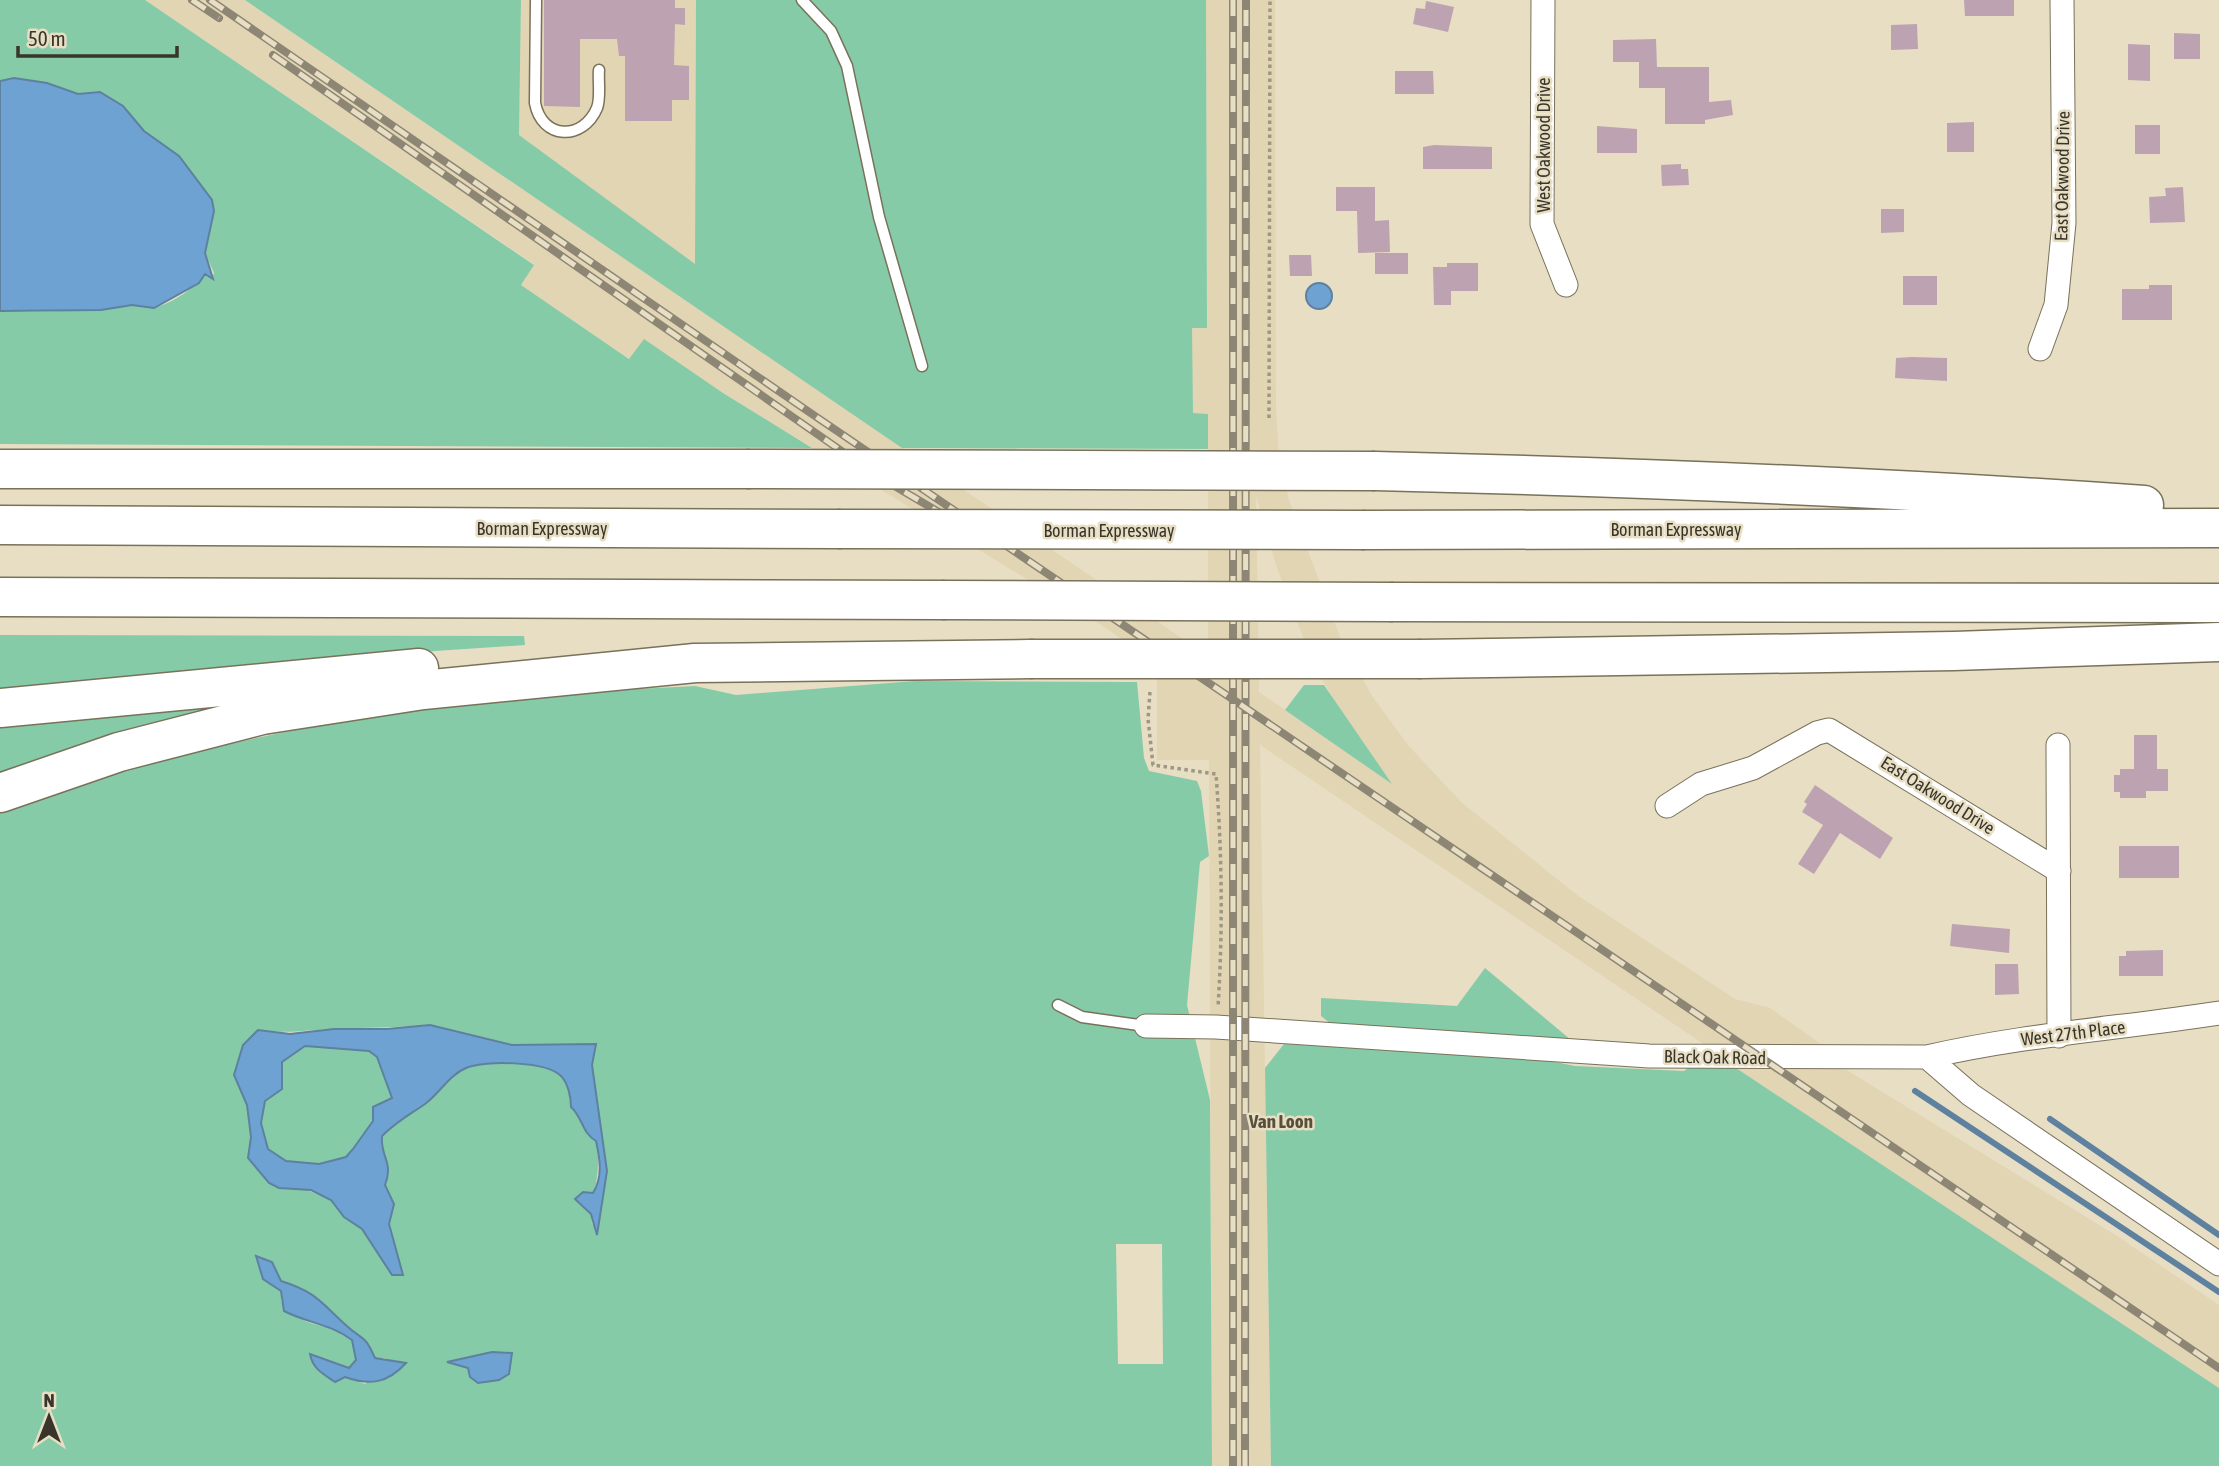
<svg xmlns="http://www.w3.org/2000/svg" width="2219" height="1466" font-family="'Asap Condensed',sans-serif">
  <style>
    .built { fill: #e1d5b4; fill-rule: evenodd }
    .green { fill: #86cba8; fill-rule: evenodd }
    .water { fill: #6ea2d2; stroke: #5e81a0; stroke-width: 2; fill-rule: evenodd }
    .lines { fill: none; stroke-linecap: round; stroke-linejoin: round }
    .stream { stroke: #5e81a0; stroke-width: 6 }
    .building { fill: #bda3b1 }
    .service-casing { stroke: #79715a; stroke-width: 13 }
    .minor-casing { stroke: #79715a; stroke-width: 25 }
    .motorway-casing { stroke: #79715a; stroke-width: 41 }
    .path { stroke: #9e9784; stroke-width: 3.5; stroke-dasharray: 3.5 3.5; stroke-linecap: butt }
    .service { stroke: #fff; stroke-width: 10 }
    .minor { stroke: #fff; stroke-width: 23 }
    .motorway { stroke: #fff; stroke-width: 38 }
    .rail-casing { stroke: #8d8675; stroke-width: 8 }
    .rail { stroke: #e7dec4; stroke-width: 5; stroke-dasharray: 16; stroke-linecap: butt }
    .motorway-bridge-casing { stroke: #79715a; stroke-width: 41; stroke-linecap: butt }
    .motorway-bridge { stroke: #fff; stroke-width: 38 }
    .labels { text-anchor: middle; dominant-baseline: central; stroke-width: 5; stroke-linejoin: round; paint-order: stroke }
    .street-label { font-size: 18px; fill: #39352b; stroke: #e7dec4 }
    .neighbourhood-label { font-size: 19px; font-weight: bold; fill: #58503a; stroke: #e7dec4 }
  </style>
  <rect width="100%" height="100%" fill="#e7dec4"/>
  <path class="built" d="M145 0H245L1208 656V414H1193L1192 373V328H1207L1206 0H1275L1276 410 1279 455 1288 497 1341 640 1372 696 1408 745 1461 802 1577 895 1735 999 1770 1008 1825 1047 1705 1045 1260 745 1271 1466H1212L1209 760H1157V664L1100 624 723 393 644 340 630 359 521 285 534 264ZM1256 496 1276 565 1313 664 1346 720 1390 782 1259 692Z
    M521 0H696L695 265 519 135Z
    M1736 1068 1845 1069 2117 1236 2219 1305V1388Z"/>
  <path class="green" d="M0 0H145L534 265 521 285 629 359 644 339 723 393 812 448 0 444V311C43 313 87 310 130 306 138 305 148 309 156 307 173 303 196 287 205 274L212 278 214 273 205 253 214 211 179 156 144 131 123 106 100 92 78 94 47 83 14 78 0 81Z
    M245 0H521L519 135 695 264 696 0H1206L1207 328H1192L1193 413 1208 414V449L902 448Z
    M0 635 524 636 525 645 375 655 0 694Z
    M915 681 1137 682 1144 758 1149 771 1197 781 1201 791 1209 856 1200 862 1187 1005 1210 1100 1212 1466H0V813L91 781 190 752 371 714 578 692 695 686 736 695ZM430 1025 512 1045 596 1044 592 1065 607 1171 592 1225C590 1192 603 1177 596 1141 582 1133 583 1117 571 1107 571 1097 568 1083 561 1076 546 1061 485 1060 466 1068 449 1075 440 1093 425 1104 410 1114 396 1123 382 1136 380 1157 394 1162 385 1185L394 1204 389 1224 402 1274 392 1275 362 1229 344 1217 331 1200 300 1187 279 1188 248 1158 251 1137 247 1105 258 1030C289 1034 305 1030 335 1029 367 1027 398 1028 430 1025ZM1116 1244H1162L1163 1364H1118ZM272 1262 281 1281C317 1291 322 1304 348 1327 364 1341 365 1334 375 1358H386L365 1384 345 1377 310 1354 349 1368C382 1331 317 1328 303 1320 295 1316 288 1307 281 1301V1291ZM492 1352 499 1380 478 1383 470 1377 468 1368 449 1362Z
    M1304 685H1324L1392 784 1285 710Z
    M235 703 0 782V726Z
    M1485 968 1577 1045 1331 1024 1321 1016V998L1457 1006Z
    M1284 1044 1541 1059 1575 1066 1684 1071 1692 1065 1736 1068 2219 1388V1466H1271L1265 1068Z
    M305 1046 369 1051 377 1057 392 1098 382 1102 373 1121 346 1157 319 1164 286 1161 268 1149 261 1123 265 1101 282 1089V1062Z"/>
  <path class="water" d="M14 78 47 83 78 94 100 92 123 106 144 131 179 156 212 200 214 211 205 253 213 279 205 274 199 283 154 308 132 305 101 310 0 311V81Z
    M1306 296a13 13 0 1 1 26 0a13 13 0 1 1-26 0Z
    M430 1025 512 1045 596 1044 592 1065 607 1171 597 1235 591 1214 575 1199 583 1192 593 1193C603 1177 600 1159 596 1141 582 1133 583 1118 571 1107 571 1097 568 1083 561 1076 546 1061 485 1060 466 1068 449 1075 440 1093 425 1104 409 1115 396 1122 382 1136 380 1157 394 1162 385 1185L394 1204 389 1224 403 1275H392L362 1229 344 1217 331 1200 311 1190 279 1188 269 1183 248 1158 251 1137 247 1105 234 1075 243 1045 258 1030 290 1034 334 1029H387ZM305 1046 369 1051 377 1057 392 1098 373 1107V1121L353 1149 346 1157 319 1164 286 1161 268 1149 261 1123 265 1101 282 1089V1062Z
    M256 1256 272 1262 281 1281C317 1292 322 1304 348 1327 364 1341 364 1334 375 1358L406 1363C388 1383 370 1386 345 1377L335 1382C322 1373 313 1369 310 1354L349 1368 356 1360 352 1340C331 1324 307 1323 284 1311L281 1291 263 1279Z
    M492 1352 512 1353 509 1374 499 1380 478 1383 470 1377 468 1368 447 1362Z"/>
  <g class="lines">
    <path class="stream" d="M1915 1091 2219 1292
      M2050 1119 2219 1235"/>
  </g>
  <path class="building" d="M544 0H675V8H685V25L675 24 674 65 689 66V100H672V121H625V56H619L617 39H580V107L544 106Z
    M1964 0H2014V16H1965Z
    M1426 1 1454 7 1448 32 1413 24 1416 8 1425 9Z
    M1917 24 1918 49 1891 50V25Z
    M2174 33 2200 34V59H2174Z
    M1656 39 1657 67H1709V102L1731 100 1733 115 1705 120V124H1665V88H1639V62H1613V40Z
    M2128 44 2150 45V81L2128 80Z
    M1395 71H1433L1434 94H1395Z
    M1974 122V152H1947V123Z
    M2135 125H2160V154H2135Z
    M1597 126 1637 129V153H1597Z
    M1434 145 1492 147V169H1423V147Z
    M1681 164V169H1688L1689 185 1662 186 1661 165Z
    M1336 187H1375V221L1389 220 1390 252 1358 253 1357 211H1336Z
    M2183 187 2185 222 2150 223 2149 197 2166 196 2165 188Z
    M1881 209H1904V232L1881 233Z
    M1375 253H1408V274H1375Z
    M1289 255H1311L1312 276H1290Z
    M1447 263H1478V291H1451V305H1434L1433 267H1447Z
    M1903 276H1937V305H1903Z
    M2149 285H2172V320H2122V289H2149Z
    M1912 357 1947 358V381L1895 378 1896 358Z
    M2134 735H2157V769H2168V791H2146V798H2120V792H2114V775H2120V769H2134Z
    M1815 785 1893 838 1880 859 1840 833 1814 874 1798 864 1823 825 1802 812 1807 804 1804 802Z
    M2119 846H2179V878H2119Z
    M1952 924 2010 929 2009 953 1950 946Z
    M2163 950V976H2119V956H2126V951Z
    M1995 964H2018L2019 994 1995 995Z"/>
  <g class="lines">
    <defs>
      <path id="service" d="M536 0 535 103C542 140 583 141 597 108 601 98 598 81 599 70
        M802 0 831 31 847 66 879 217 922 366
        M1058 1005 1082 1017 1146 1026"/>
      <path id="minor" d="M1543 0 1542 224 1566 285
        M2040 349 2056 305 2064 223 2062 0
        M2058 745 2059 1036
        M1667 806 1701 784 1753 768 1817 733 1829 730 2059 871
        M1146 1026 1216 1027 1649 1056 1927 1057 1971 1095 2219 1264
        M1927 1057C2022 1035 2122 1028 2219 1013"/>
      <path id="motorway" d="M0 469H747
        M1375 471C1631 477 1888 487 2144 505
        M0 525 838 529
        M1365 530 2219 528
        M0 597 942 600
        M1393 602 2219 603
        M1421 659 1954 651 2219 642
        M0 708 419 668
        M0 793 119 752 262 715 423 690 695 663 1030 659"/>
    </defs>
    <use href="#service" class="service-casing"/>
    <use href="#minor" class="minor-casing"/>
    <use href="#motorway" class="motorway-casing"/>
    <path class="path" d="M1269 418 1270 0
      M1150 692 1148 719 1153 765 1216 774C1222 852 1223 929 1218 1007"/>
    <use href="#service" class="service"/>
    <use href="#minor" class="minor"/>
    <use href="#motorway" class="motorway"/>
    <defs>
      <path id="rail" d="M192 0 219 18
        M210 0 812 414 2219 1368
        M1233 0V1466
        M273 55 876 475 964 527
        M1245 1466 1246 0"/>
    </defs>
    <use href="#rail" class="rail-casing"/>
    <use href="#rail" class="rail"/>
    <defs>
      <path id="motorway-bridge" d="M747 469 1375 471
        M838 529 1365 530
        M942 600 1393 602
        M1030 659H1421"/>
    </defs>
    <use href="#motorway-bridge" class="motorway-bridge-casing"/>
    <use href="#motorway-bridge" class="motorway-bridge"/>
  </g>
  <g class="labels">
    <g class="street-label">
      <text transform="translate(1543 145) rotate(-90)">West Oakwood Drive</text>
      <text transform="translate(2062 176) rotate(-89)">East Oakwood Drive</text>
      <text x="542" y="528">Borman Expressway</text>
      <text x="1676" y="529">Borman Expressway</text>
      <text x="1109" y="530">Borman Expressway</text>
      <text transform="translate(1938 795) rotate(32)">East Oakwood Drive</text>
      <text transform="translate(2073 1033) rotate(-7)">West 27th Place</text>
      <text transform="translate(1715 1057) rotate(1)">Black Oak Road</text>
    </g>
    <g class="neighbourhood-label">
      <text x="1281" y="1121">Van Loon</text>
    </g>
  </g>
  <g transform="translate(49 1417)" stroke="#e7dec4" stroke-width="5" paint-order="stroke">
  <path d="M0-5L12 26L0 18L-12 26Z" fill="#39352b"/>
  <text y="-10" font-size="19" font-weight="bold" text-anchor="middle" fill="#39352b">N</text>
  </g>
  <path d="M18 46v10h159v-10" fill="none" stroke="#39352b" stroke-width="3.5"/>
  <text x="28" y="46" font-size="21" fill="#39352b" stroke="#e7dec4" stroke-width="5" paint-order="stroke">50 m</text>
</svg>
